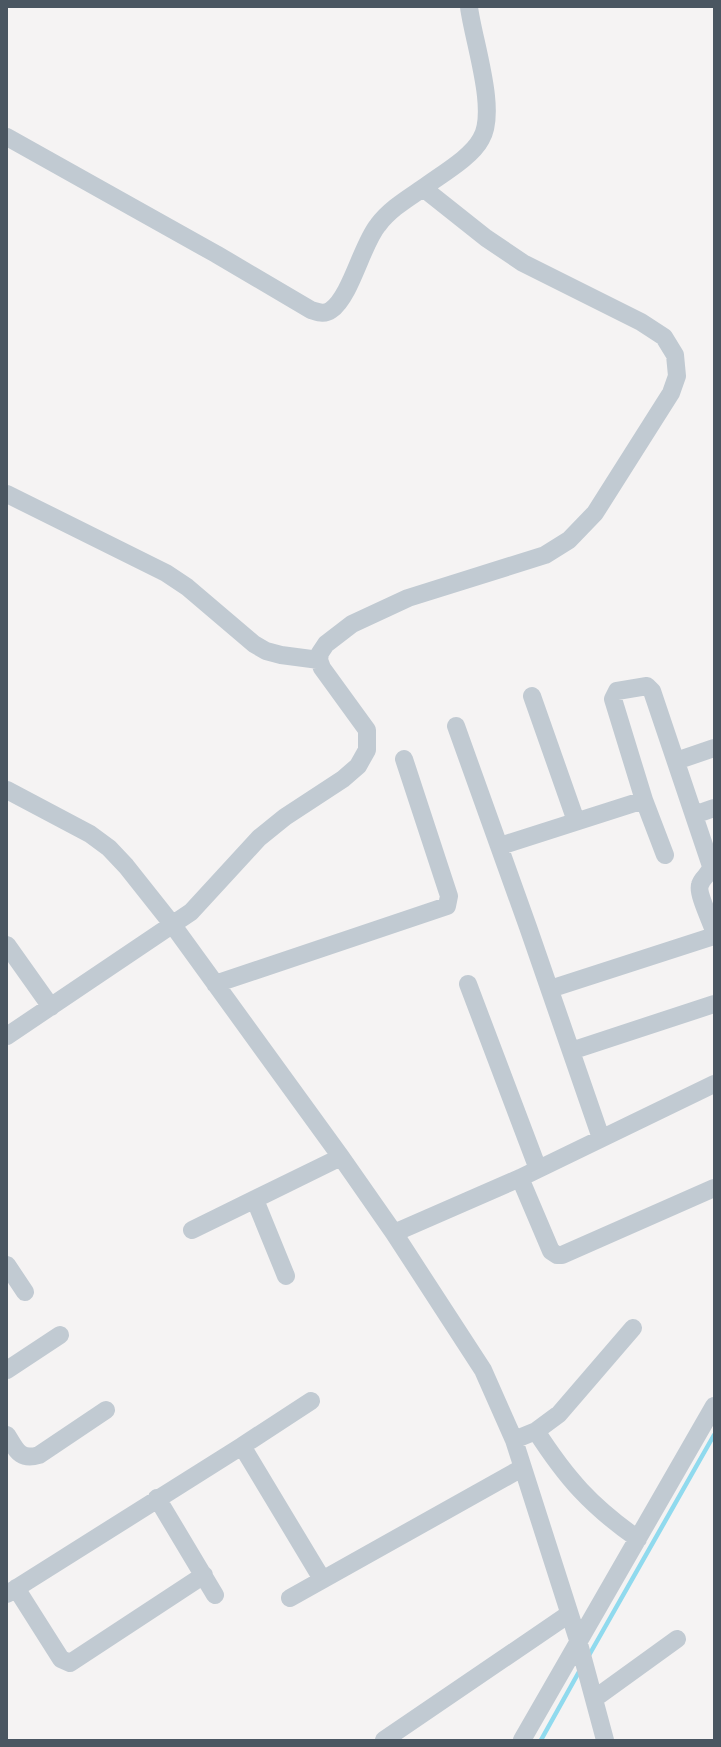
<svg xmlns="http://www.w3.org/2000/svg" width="721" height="1747" font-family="'Open Sans',sans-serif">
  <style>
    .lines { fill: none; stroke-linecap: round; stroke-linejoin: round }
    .stream { stroke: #90daee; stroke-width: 4.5 }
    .minor { stroke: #c1cad2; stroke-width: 18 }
  </style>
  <rect width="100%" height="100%" fill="#f5f3f3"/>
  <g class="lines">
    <path class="stream" d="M588 1657 714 1435
      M541 1740 580 1670"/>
    <path class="minor" d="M7 137 216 254 311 310C318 312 324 315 331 310 351 296 362 244 378 225 390 209 407 199 423 188
      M7 494 166 573 187 587 254 644 266 651 281 655 319 660
      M532 696 576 821
      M456 726 528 927 601 1138
      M676 761 714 748
      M7 790 90 834 109 848 126 866 172 924 341 1157 394 1233 483 1370 514 1440 578 1640 605 1740
      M644 800 665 855
      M694 815 714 808
      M500 846 644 800 613 699 617 691 647 686 652 691 711 866C710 875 702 877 700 885 697 893 711 921 714 931
      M7 945 51 1007
      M215 984 447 906 449 896 404 759
      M468 984 538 1169
      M550 989 714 936
      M7 1036 191 912 259 838 285 817 343 779 358 766 367 750V730L322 668 319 660 320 653 326 644 352 624 408 598 545 555 569 540 595 513 671 393 677 376 675 355 664 337 641 322 523 263 486 238 423 188C440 175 471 158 481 139 498 111 473 40 469 7
      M571 1051 714 1004
      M520 1178 551 1251 557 1255H562L714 1188
      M255 1200 286 1276
      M192 1230 341 1157
      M394 1233 520 1178 714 1084
      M7 1265 25 1292
      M7 1370 60 1335
      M536 1431C567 1479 591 1506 638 1539
      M7 1435C16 1449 19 1461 39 1455L106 1410
      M514 1440 536 1431 559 1414 633 1328
      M242 1446 311 1401
      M157 1498 215 1595
      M16 1588 61 1659 70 1663 204 1575
      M7 1594 242 1446 322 1579
      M290 1598 522 1468
      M594 1699 677 1639
      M384 1740 569 1614
      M522 1740 714 1406"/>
  </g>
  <rect width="721" height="1747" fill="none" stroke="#4a5661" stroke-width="16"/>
</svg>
